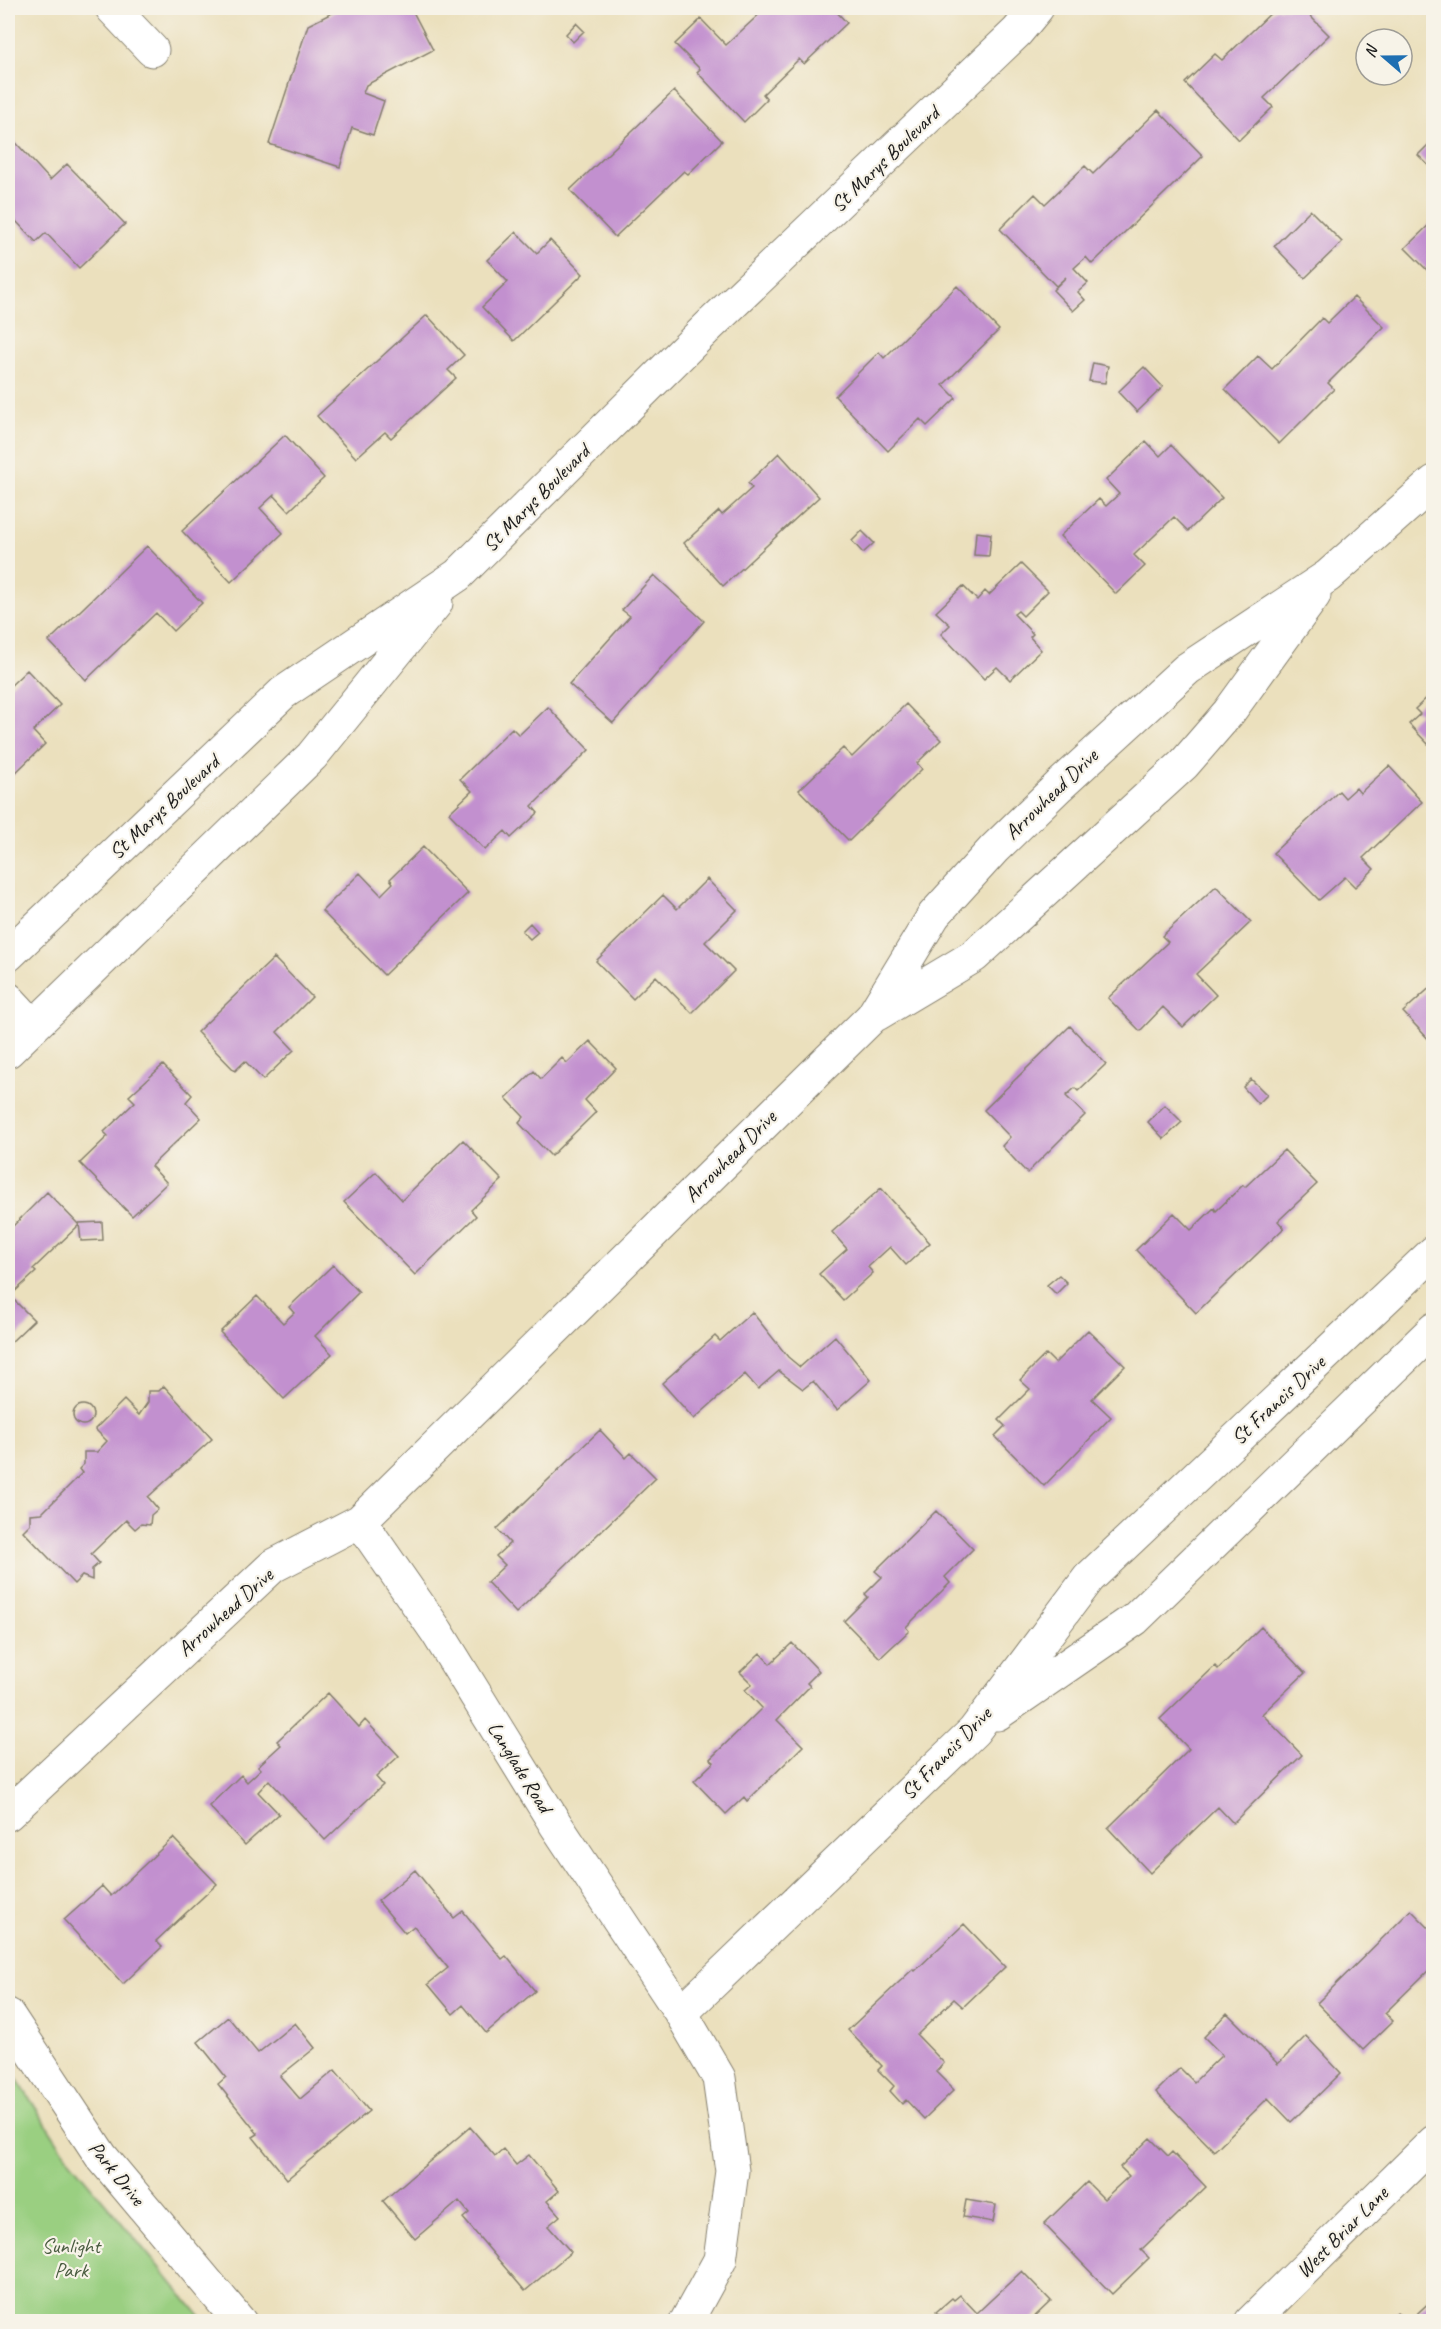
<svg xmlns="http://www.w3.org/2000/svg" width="1441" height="2329" font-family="Caveat,sans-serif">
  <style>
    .park { fill: #9acf81; stroke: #5b764e; stroke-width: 1.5 }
    .building { fill: #c290cf }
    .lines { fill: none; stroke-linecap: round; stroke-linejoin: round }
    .minor-casing { stroke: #847e6c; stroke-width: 35 }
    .minor { stroke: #fff; stroke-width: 33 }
    .labels { text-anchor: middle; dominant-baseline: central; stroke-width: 4.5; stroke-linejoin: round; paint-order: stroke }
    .street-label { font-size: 21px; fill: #1c1c1c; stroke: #f7f3e8 }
    .park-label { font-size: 21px; fill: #485b3f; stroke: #f7f3e8 }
  </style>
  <rect width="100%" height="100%" fill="#f7f3e8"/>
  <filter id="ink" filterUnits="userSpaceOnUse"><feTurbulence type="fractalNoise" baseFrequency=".0167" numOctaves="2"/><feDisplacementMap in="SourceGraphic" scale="12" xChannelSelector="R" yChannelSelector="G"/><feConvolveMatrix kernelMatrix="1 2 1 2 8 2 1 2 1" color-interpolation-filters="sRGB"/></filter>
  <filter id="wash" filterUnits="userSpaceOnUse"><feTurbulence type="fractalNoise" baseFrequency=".008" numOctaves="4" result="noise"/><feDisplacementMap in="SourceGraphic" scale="24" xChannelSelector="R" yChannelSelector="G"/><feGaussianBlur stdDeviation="1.35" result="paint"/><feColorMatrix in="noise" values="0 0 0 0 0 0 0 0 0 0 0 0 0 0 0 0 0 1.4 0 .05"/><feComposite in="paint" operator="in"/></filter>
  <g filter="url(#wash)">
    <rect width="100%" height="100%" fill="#ebe0bd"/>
    <path class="park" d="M8 2065 70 2161 204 2321H8Z"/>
    <g id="blocks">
      <path class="building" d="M342 8H411L433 50 366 85 363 93 384 101 373 135 352 128 340 167 269 144 308 25Z
        M766 8H833L847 23 804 64 799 59 763 94 767 99 744 122 697 72 700 69 675 44 701 19 726 45Z
        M1276 8H1302L1329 35 1264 98 1273 107 1239 140 1185 83 1215 54 1222 60Z
        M576 23 584 31 573 42 566 34Z
        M674 91 722 141 688 174 684 171 615 237 570 190Z
        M1158 110 1203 156 1092 264 1086 257 1074 268 1088 283 1078 292 1085 300 1073 311 1053 290 1066 277 1056 286 1000 229 1035 194 1045 204 1085 166 1093 174Z
        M8 134 50 180 67 164 125 224 79 268 46 233 36 242 16 221 8 230Z
        M1434 139V165L1431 168 1418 155Z
        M1310 210 1342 242 1305 278 1274 246Z
        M1434 220V277L1405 248Z
        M516 232 537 253 550 240 583 274 514 341 482 307 508 282 487 260Z
        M957 286 999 330 943 385 956 398 927 426 920 419 888 451 835 396 879 352 884 358Z
        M1354 297 1384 327 1328 383 1334 389 1279 444 1225 389 1258 356 1272 369 1322 318 1327 323Z
        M427 315 464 355 448 370 456 378 391 438 385 432 356 458 317 416Z
        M1093 363 1108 366 1105 383 1089 381Z
        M1144 367 1163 387 1137 412 1118 392Z
        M285 435 324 478 289 511 274 495 260 508 283 533 231 582 182 531Z
        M1146 441 1160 456 1171 445 1222 498 1188 531 1174 517 1134 555 1145 566 1116 594 1060 536 1099 499 1106 506 1119 494 1106 480Z
        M779 453 819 497 723 586 684 543 719 511 722 515 752 488 748 483Z
        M862 531 874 543 863 553 852 541Z
        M976 532 991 534 989 556 974 555Z
        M147 546 202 603 173 631 156 613 86 680 49 641Z
        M1021 564 1048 591 1023 616 1018 611 1014 614 1033 634 1030 637 1041 650 1010 680 997 667 984 679 941 634 950 625 936 612 963 586 977 600 985 591 989 595Z
        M654 575 704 621 613 723 569 684 630 616 622 610Z
        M27 670 60 705 33 731 45 744 8 780V688Z
        M1434 691V739L1428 744 1409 724 1420 714 1415 709Z
        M906 704 941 740 917 763 922 769 849 841 799 790 843 748 852 757Z
        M548 707 589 750 532 806 538 813 511 838 505 831 485 850 449 813 472 791 460 779 512 728 519 735Z
        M1389 766 1422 802 1363 858 1374 869 1355 887 1345 877 1319 900 1273 853 1339 791 1345 798 1356 788 1360 793Z
        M423 847 468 893 384 975 322 911 360 873 381 895 393 883 390 879Z
        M707 879 737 910 705 942 734 971 692 1013 656 976 633 999 596 961 663 895 677 909Z
        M1216 886 1251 922 1196 974 1216 995 1183 1027 1163 1007 1140 1031 1108 998 1168 942 1162 936Z
        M530 923 538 932 530 939 522 931Z
        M274 958 312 997 277 1032 294 1050 263 1080 245 1061 235 1071 197 1032Z
        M1434 984V1045L1403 1012Z
        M1070 1026 1106 1064 1078 1091 1075 1088 1066 1096 1085 1115 1027 1173 1002 1146 1010 1137 984 1110Z
        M590 1041 616 1068 585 1100 596 1112 551 1156 519 1123 524 1117 506 1098 534 1071 541 1079 562 1058 567 1063Z
        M163 1065 192 1095 186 1102 201 1118 151 1166 167 1183 132 1216 80 1163 108 1136 104 1132 135 1102 129 1096Z
        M1251 1079 1267 1095 1258 1104 1243 1087Z
        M1165 1105 1182 1122 1164 1139 1148 1122Z
        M463 1140 502 1180 471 1210 476 1216 415 1275 344 1202 376 1172 402 1200Z
        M1284 1150 1317 1184 1278 1221 1284 1228 1196 1313 1136 1250 1174 1213 1191 1230 1214 1208 1216 1211 1243 1185 1245 1187Z
        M881 1188 930 1243 906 1265 890 1247 868 1267 873 1273 843 1300 819 1274 847 1249 832 1232Z
        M47 1192 79 1225 33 1269 36 1272 10 1296 34 1320 8 1345V1231Z
        M102 1222 103 1240 81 1241 79 1223Z
        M333 1265 359 1292 315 1336 332 1354 284 1399 220 1332 257 1296 283 1323 294 1313 289 1307Z
        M1059 1275 1067 1283 1056 1294 1047 1285Z
        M752 1312 788 1357 800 1367 835 1336 871 1380 837 1410 813 1381 803 1389 779 1371 758 1389 745 1374 694 1419 662 1383 715 1336 720 1341Z
        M1088 1330 1125 1366 1092 1399 1111 1417 1044 1486 995 1436 1005 1426 999 1420 1030 1389 1020 1380 1046 1354 1055 1363Z
        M164 1386 212 1439 148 1497 158 1509 151 1515 150 1525 141 1524 135 1529 126 1520 91 1554 99 1563 92 1569V1580L82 1576 74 1584 23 1531 30 1524V1514L42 1513 82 1473 79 1469 84 1464V1452H97L107 1441 95 1429 124 1400 139 1415 148 1402V1391H159Z
        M73 1415a10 10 0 1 1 20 0a10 10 0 1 1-20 0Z
        M600 1430 626 1458 631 1453 656 1478 516 1613 487 1582 505 1565 496 1556 510 1543 497 1529Z
        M936 1511 973 1549 945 1577 950 1583 906 1627 909 1631 880 1658 844 1621 868 1597 865 1594 882 1577 875 1571Z
        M1261 1627 1305 1673 1262 1714 1302 1755 1233 1823 1218 1807 1150 1873 1108 1828 1189 1749 1160 1719 1215 1666 1218 1669Z
        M792 1643 819 1671 807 1683 810 1686 777 1720 803 1746 747 1801 744 1797 726 1814 694 1781 714 1762 710 1759 762 1708 745 1690 752 1684 740 1672 760 1653 770 1664Z
        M328 1693 359 1727 365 1720 399 1756 376 1777 383 1785 325 1840 269 1780 258 1792 279 1814 245 1845 209 1806 241 1775 247 1782 261 1769 258 1766 281 1745 277 1741Z
        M173 1838 217 1884 156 1941 162 1947 123 1984 64 1920 102 1886 111 1896Z
        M415 1870 454 1918 463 1911 502 1959 506 1956 535 1991 486 2033 463 2005 453 2014 428 1984 448 1968 414 1926 405 1933 378 1901Z
        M1411 1910 1434 1933V1965L1385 2013 1393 2021 1363 2050 1317 2003Z
        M964 1924 1005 1967 963 2007 954 1999 917 2035 944 2063 936 2072 954 2090 924 2119 906 2100 902 2104 890 2091 894 2086 878 2070 882 2066 848 2030 913 1969 915 1971Z
        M1227 2013 1278 2064 1306 2036 1341 2073 1291 2122 1268 2098 1214 2151 1156 2092 1180 2068 1194 2082 1222 2055 1204 2037Z
        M228 2017 258 2053 295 2023 315 2048 280 2076 300 2099 335 2070 369 2111 287 2179 253 2137 258 2134 218 2084 226 2077 198 2042Z
        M470 2127 495 2156 503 2149 516 2165 529 2155 559 2191 547 2201 560 2216 548 2226 571 2252 525 2291 463 2218 469 2213 459 2201 415 2239 383 2201Z
        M1150 2138 1168 2156 1172 2152 1206 2187 1141 2250 1149 2258 1112 2294 1044 2224 1087 2182 1104 2199 1129 2176 1120 2167Z
        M966 2200 996 2205 993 2222 963 2217Z
        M1022 2271 1051 2301 1029 2322H932L939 2315 936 2312 952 2298 954 2300 960 2295 977 2313Z
        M1434 2298V2322H1408Z
        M1397 2312 1406 2322H1387Z"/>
    </g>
  </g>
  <g filter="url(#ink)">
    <use href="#blocks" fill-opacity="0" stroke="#847e6c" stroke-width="1.5"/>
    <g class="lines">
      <defs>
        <path id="minor" d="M112 8 152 50
          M8 955 283 693 458 575 709 326 1017 32 1037 8
          M8 999 33 1026
          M877 1014 974 956 1184 764 1229 712 1314 595
          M8 1051 312 756 436 603
          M360 1521 437 1632 556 1825 681 2013 719 2078 732 2171 720 2260 686 2322
          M997 1714 1135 1619 1434 1329
          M8 1814 273 1566 360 1521 872 1017 934 915 994 849 1059 786 1187 669 1328 576 1434 482
          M681 2013 974 1731 1089 1578 1434 1252
          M8 2015 101 2156 240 2322
          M1251 2322 1434 2142"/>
      </defs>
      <use href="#minor" class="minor-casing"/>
      <use href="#minor" class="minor"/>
    </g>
  </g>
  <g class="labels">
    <g class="street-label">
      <text transform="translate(885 159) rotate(-44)">St Marys Boulevard</text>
      <text transform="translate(536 498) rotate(-45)">St Marys Boulevard</text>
      <text transform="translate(1051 794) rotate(-44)">Arrowhead Drive</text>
      <text transform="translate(164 807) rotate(-43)">St Marys Boulevard</text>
      <text transform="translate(730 1156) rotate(-45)">Arrowhead Drive</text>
      <text transform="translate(1278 1400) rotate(-43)">St Francis Drive</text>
      <text transform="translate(225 1612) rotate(-42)">Arrowhead Drive</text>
      <text transform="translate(946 1753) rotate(-46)">St Francis Drive</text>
      <text transform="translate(520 1767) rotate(58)">Langlade Road</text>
      <text transform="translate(117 2173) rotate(51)">Park Drive</text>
      <text transform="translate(1342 2232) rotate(-45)">West Briar Lane</text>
    </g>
    <g class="park-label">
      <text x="71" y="2246">Sunlight<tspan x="71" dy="24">Park</tspan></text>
    </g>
  </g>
  <rect width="1441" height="2329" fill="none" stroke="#f7f3e8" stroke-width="30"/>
  <g transform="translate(1384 57) rotate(290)"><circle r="28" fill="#f7f3e8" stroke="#9f9d96" stroke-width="1.5"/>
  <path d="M0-4.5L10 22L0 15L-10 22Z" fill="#1f6fb2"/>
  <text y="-9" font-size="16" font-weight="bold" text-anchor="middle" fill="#1c1c1c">N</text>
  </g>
</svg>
